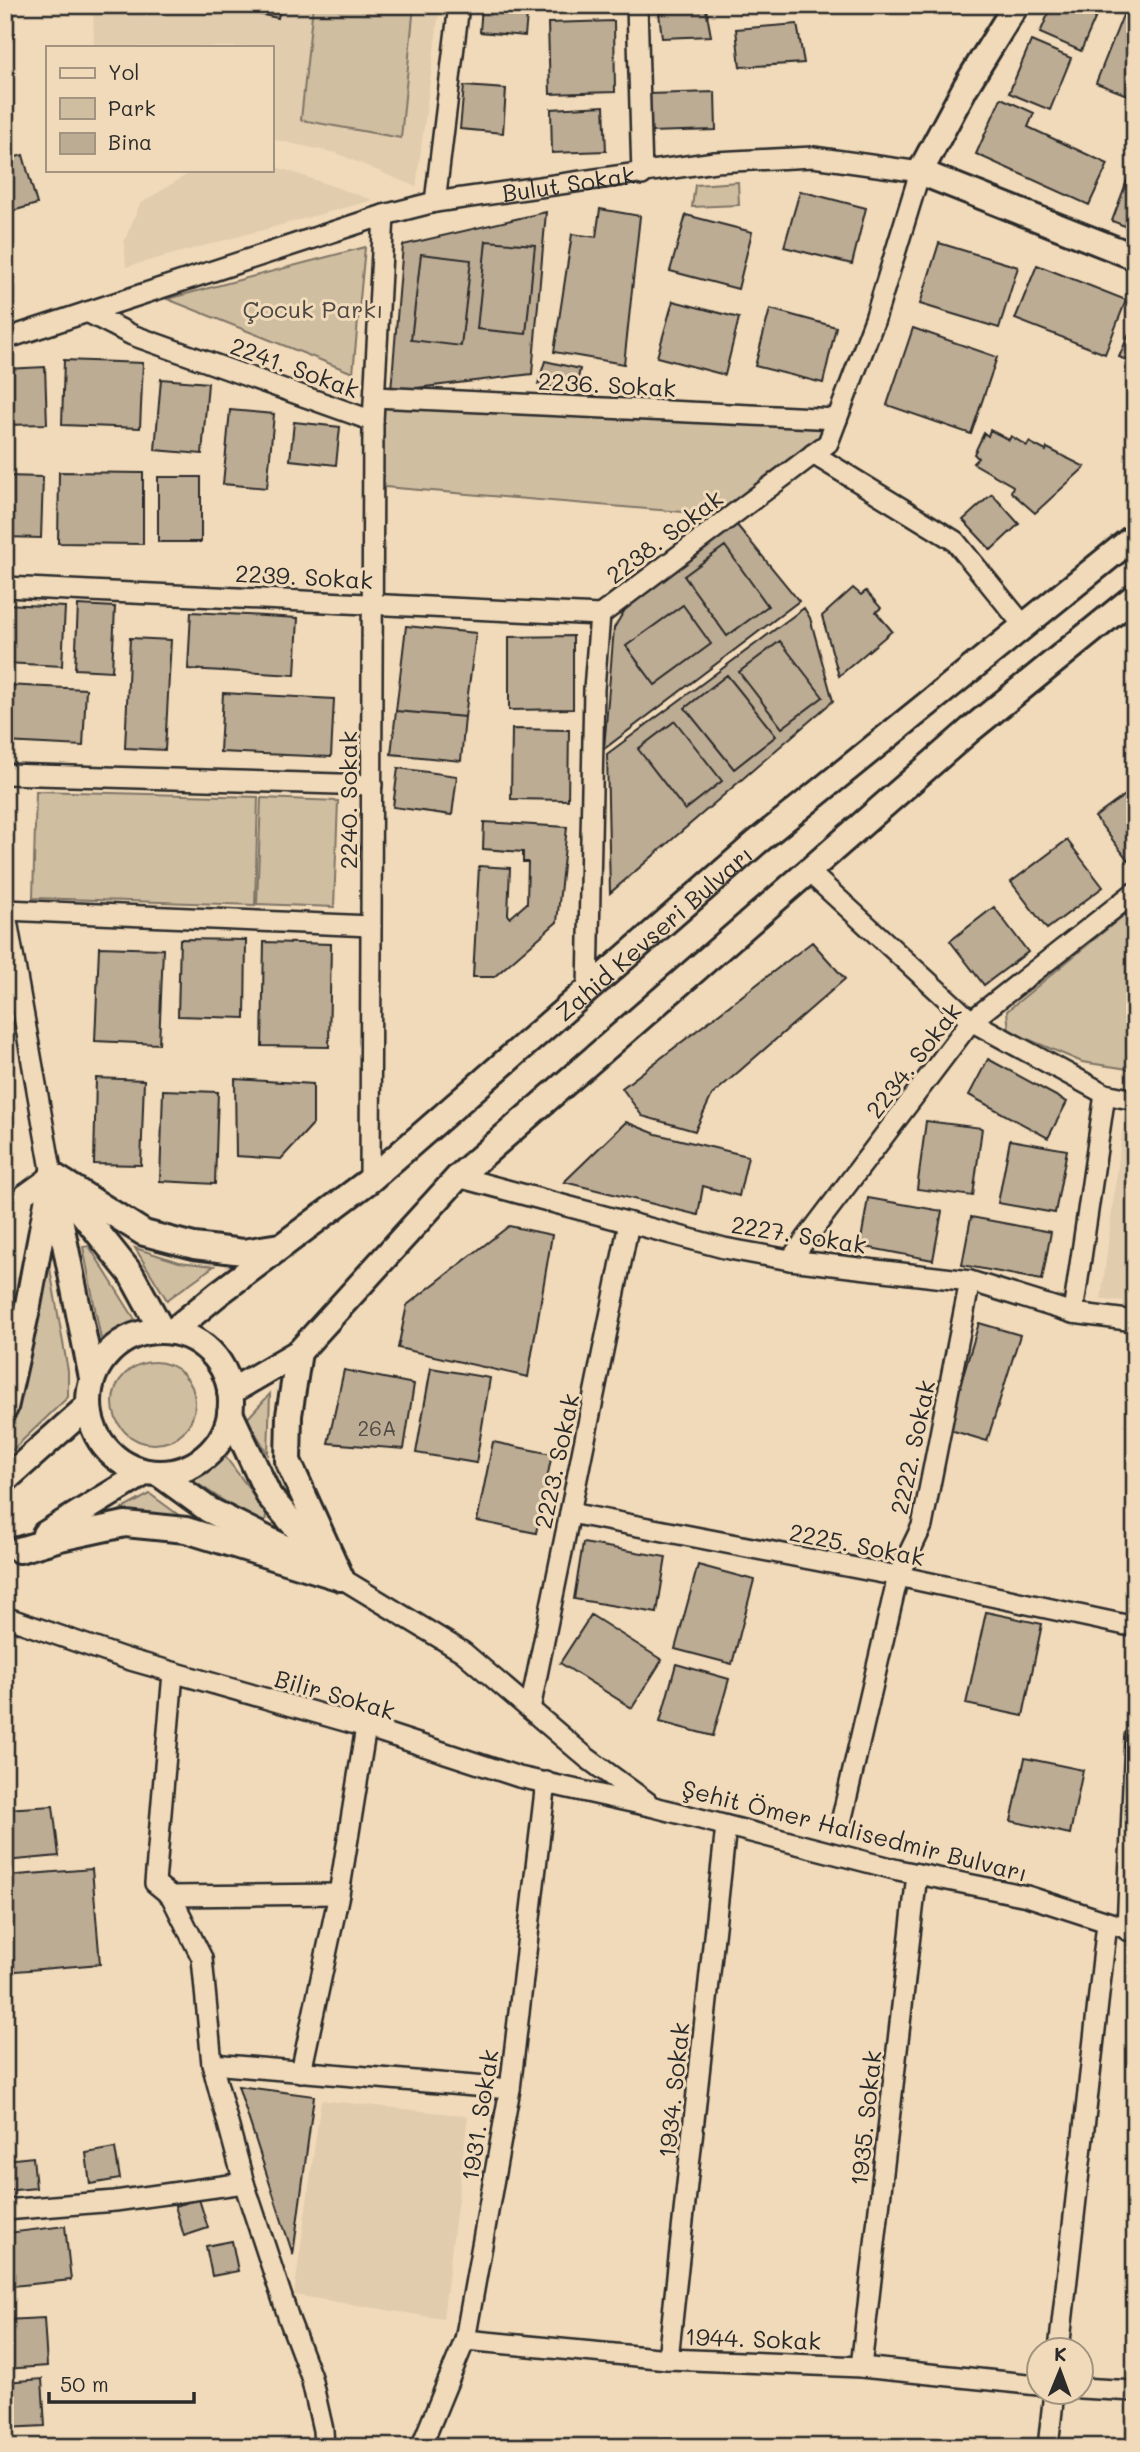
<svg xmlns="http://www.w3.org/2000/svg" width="1140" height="2452" font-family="Mali,sans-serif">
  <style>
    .built { fill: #e1ccae }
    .green { fill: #d0bea1; stroke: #7e7466; stroke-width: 2 }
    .building { fill: #bdac94; stroke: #2b2b2b; stroke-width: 2 }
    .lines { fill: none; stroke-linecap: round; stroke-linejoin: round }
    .minor-casing { stroke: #2b2b2b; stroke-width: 24 }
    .major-casing { stroke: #2b2b2b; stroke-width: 30 }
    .minor { stroke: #f1dab9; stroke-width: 19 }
    .major { stroke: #f1dab9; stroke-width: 24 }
    .labels { text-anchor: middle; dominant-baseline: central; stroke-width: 6; stroke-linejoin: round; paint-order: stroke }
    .number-label { font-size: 21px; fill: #504b45 }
    .street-label { font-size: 24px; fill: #2b2b2b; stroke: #f1dab9 }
    .park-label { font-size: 24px; fill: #4c4843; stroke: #f1dab9 }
  </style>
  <rect width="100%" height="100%" fill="#f1dab9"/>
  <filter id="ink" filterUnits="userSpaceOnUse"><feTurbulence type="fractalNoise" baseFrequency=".0143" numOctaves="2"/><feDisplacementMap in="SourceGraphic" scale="14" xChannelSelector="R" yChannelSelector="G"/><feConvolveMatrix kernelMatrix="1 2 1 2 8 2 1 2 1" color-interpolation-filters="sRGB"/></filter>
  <g filter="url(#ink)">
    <path class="built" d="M93 5H440L416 187 336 153 271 139V47H94Z
      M271 165 373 200 126 267 124 242 140 204 194 170H271Z
      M1124 1116H1135V1301L1101 1300Z
      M321 2100 468 2116 443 2319 294 2295Z"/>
    <path class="green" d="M313 5H414L401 138 301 120Z
      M738 182 739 205 692 207 695 185Z
      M365 247 353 373 167 299Z
      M375 397 837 419 828 443 731 516 373 486Z
      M36 791 258 797 255 905 33 898Z
      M261 798 338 801 334 907 257 904Z
      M1135 906V1070L1082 1062 1009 1031 1007 1011Z
      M89 1246 136 1321 101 1339 83 1247Z
      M135 1248 179 1262 214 1266 167 1300Z
      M48 1257 68 1371V1397L5 1457Z
      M113 1403a41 41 0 1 1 82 0a41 41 0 1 1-82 0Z
      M270 1394 268 1454 247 1419Z
      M224 1455 267 1512 265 1522 259 1524 192 1480Z
      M150 1494 180 1516 107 1517Z"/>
    <path class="building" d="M229 5H281L278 18 228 8Z
      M482 5H528L525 36 480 32Z
      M1052 5H1101L1081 51 1040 33Z
      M1127 5 1135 8V98L1096 83Z
      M706 9 711 36 662 38 659 13Z
      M614 21 615 92 550 94 548 23Z
      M797 24 804 63 740 67 736 29Z
      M1031 41 1071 58 1050 110 1009 93Z
      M464 86 506 89 503 133 460 129Z
      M715 92 716 130 649 132 648 94Z
      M1001 98 1034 113 1028 127 1108 164 1089 205 976 154Z
      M604 106 606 151 552 153 551 109Z
      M23 155 37 204 9 212 5 200V160Z
      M1131 170 1135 171V230L1112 221Z
      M800 191 866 208 852 264 784 247Z
      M600 209 640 216 624 364 554 352 572 234 596 237Z
      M546 212 532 374 391 391 403 245Z
      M686 215 752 232 738 289 670 271Z
      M486 241 535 245 526 334 477 329Z
      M939 243 1018 267 999 328 920 304Z
      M421 254 471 260 461 346 411 340Z
      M1037 265 1126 300 1105 354 1015 319Z
      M673 301 739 318 725 375 657 357Z
      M770 309 836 327 823 383 755 366Z
      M1135 320V364L1119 357Z
      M913 328 997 357 971 434 887 405Z
      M64 360 143 363 140 428 62 425Z
      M545 361 580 369 575 393 538 384Z
      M45 367 47 424 5 425V369Z
      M161 379 208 383 202 454 155 450Z
      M230 410 274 414 267 488 223 484Z
      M294 422 340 427 336 465 290 460Z
      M990 430 1009 440 1011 436 1027 446 1029 442 1046 451 1047 448 1085 467 1035 513 1011 492 1013 486 973 463 978 458 974 454 984 433 988 436Z
      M59 472 143 473V544L58 543Z
      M5 476 43 477 41 538 5 537Z
      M158 477H201V542H158Z
      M992 494 1019 524 991 550 963 520Z
      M736 524 799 601 604 749 614 628 626 608Z
      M725 546 768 606 727 636 684 576Z
      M853 588 861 595 866 591 881 608 876 612 892 631 839 676 822 616Z
      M5 604 65 607 62 666 5 663Z
      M78 605 115 607 112 671 75 669Z
      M683 605 711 644 655 685 626 646Z
      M804 608 810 618 833 701 610 893 607 754Z
      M191 612 298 618 295 675 188 669Z
      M406 626 476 633 465 717 396 711Z
      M573 636V709L509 710V637Z
      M130 638 171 640 165 750 125 748Z
      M780 641 823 697 782 728 739 672Z
      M727 675 776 736 734 769 685 708Z
      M5 685 86 689 83 746 5 742Z
      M223 693 334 699 331 757 220 752Z
      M396 711 465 717 461 761 391 754Z
      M675 721 722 781 685 810 638 749Z
      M512 729 569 730 568 800 511 799Z
      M398 768 457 776 452 815 393 807Z
      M1135 788V855L1128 860 1095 817Z
      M484 822 567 827 557 922 494 977H473L479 866 510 868 508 914 510 918 527 903 528 862H523V852L483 849Z
      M1067 840 1103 887 1047 929 1011 882Z
      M994 907 1028 952 984 985 950 941Z
      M180 939 246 940 245 1018 178 1016Z
      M264 942 331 944 329 1047 262 1046Z
      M812 942 845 979 712 1095 695 1131 642 1116 622 1088Z
      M99 947 163 949 159 1044 95 1041Z
      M988 1059 1067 1102 1048 1138 969 1095Z
      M96 1078 144 1080 141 1165 94 1164Z
      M235 1079 313 1084V1124L281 1159 236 1156Z
      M163 1090 218 1092 215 1184 160 1181Z
      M926 1121 982 1128 973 1196 917 1189Z
      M626 1122 656 1134 748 1156 739 1196 703 1186 698 1215 564 1182Z
      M1010 1140 1067 1150 1055 1213 998 1203Z
      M868 1198 942 1211 933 1260 860 1246Z
      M971 1217 1051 1232 1042 1280 962 1265Z
      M509 1226 552 1235 528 1377 398 1348 407 1305Z
      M979 1323 1020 1335 987 1441 947 1429Z
      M431 1368 490 1378 476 1463 416 1453Z
      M344 1370 414 1384 404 1449 328 1443Z
      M493 1442 552 1454 536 1533 477 1521Z
      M583 1543 666 1557 657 1613 574 1599Z
      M698 1565 754 1580 732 1664 675 1649Z
      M986 1612 1042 1624 1023 1716 966 1704Z
      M591 1615 662 1660 632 1708 560 1663Z
      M676 1664 729 1679 713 1736 660 1722Z
      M1025 1758 1083 1770 1070 1834 1011 1821Z
      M53 1806 59 1856 5 1861V1809Z
      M92 1869 100 1964 5 1972V1876Z
      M238 2086 314 2096 293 2255 265 2169Z
      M115 2148 120 2179 90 2184 86 2153Z
      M33 2157 36 2188 5 2191V2160Z
      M199 2199 208 2228 184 2236 175 2206Z
      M65 2226 71 2280 13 2286 7 2233Z
      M232 2241 238 2271 212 2276 206 2246Z
      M44 2318 47 2366 5 2369V2320Z
      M42 2379 45 2426 5 2428V2382Z
      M97 2444H140V2447H97Z"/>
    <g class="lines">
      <defs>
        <g id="minor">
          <path d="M637 5 642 175"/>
          <path d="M435 202 459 5"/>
          <path d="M87 312 132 335 373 421 384 215"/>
          <path id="s1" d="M5 339 384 215 435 202 715 162 813 157 920 172 875 319 828 443 600 615 594 689 588 989"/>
          <path d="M375 397 837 419"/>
          <path d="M813 454 955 541 1024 626"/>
          <path d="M5 587 600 615"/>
          <path d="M5 774 372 785"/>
          <path d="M808 871 971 1021 1105 1094 1135 1100"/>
          <path d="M5 909 52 1175 24 1195 5 1293"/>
          <path d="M6 910 371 926"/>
          <path d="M458 1177 724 1248 790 1260 970 1281 1073 1313 1135 1321"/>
          <path d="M370 1180 373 421"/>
          <path d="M790 1260 971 1021 1135 892"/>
          <path d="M1073 1313 1105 1094"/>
          <path d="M570 1513 898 1576 1135 1627"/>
          <path d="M341 1578 463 1652 587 1758 647 1802"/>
          <path d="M5 1617 127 1659 366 1727 519 1777 654 1807 898 1870 1027 1896 1135 1931"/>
          <path d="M173 1673 155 1883 171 1896 339 1894"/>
          <path d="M530 1709 629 1223"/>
          <path d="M841 1822 898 1576 922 1526 970 1281"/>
          <path d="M1127 1930 1135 1737"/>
          <path d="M212 2064 510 2089"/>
          <path d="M301 2072 339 1894 366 1727"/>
          <path d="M244 2183 289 2319 311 2377 323 2430 324 2447"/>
          <path d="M5 2210 115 2201 244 2183 212 2064 202 1958 171 1896"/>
          <path d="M465 2340 668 2359 861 2367 1038 2385"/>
          <path d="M1059 2350 1107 1923"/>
          <path d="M668 2359 726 1826"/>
          <path d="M861 2367 917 1874"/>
          <path d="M1080 2388 1135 2391"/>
          <path d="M421 2447 465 2340 510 2089 546 1782"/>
          <path d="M1048 2447 1054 2392"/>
        </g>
        <g id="major">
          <path d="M1016 5 966 86 920 172 1135 257"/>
          <path d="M52 1175 144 1233 194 1246 243 1252 280 1246"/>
          <path d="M54 1189 92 1378"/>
          <path d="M63 1189 131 1274 161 1329"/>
          <path id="s2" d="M174 1330 219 1293 370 1180 757 842 1135 536"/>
          <circle cx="160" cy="1402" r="71"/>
          <path d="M299 1352 289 1415 288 1461 341 1578"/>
          <path d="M230 1392 299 1352 458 1177 970 730 1135 596"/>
          <path d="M5 1408 28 1305 52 1175"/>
          <path d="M230 1413 269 1496 322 1557"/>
          <path d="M158 1473 209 1510 293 1552"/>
          <path d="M5 1480 88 1406"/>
          <path d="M45 1534 146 1472"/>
          <path d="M19 1550 60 1538 125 1524 186 1530 341 1578"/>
        </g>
      </defs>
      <use href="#minor" class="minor-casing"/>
      <use href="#major" class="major-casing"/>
      <use href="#minor" class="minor"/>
      <use href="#major" class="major"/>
    </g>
  </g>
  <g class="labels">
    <g class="number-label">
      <text x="377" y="1427">26A</text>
    </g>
    <g class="street-label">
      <text stroke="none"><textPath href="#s1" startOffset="586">Bulut Sokak</textPath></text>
      <text transform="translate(295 367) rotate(20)">2241. Sokak</text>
      <text transform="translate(607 384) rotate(3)">2236. Sokak</text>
      <text transform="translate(664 536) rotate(-37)">2238. Sokak</text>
      <text transform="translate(304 576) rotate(3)">2239. Sokak</text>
      <text transform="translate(347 800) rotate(-90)">2240. Sokak</text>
      <text stroke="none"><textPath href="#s2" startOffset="623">Zahid Kevseri Bulvarı</textPath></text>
      <text transform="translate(913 1060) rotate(-52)">2234. Sokak</text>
      <text transform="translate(799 1234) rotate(9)">2227. Sokak</text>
      <text transform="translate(912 1447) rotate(-78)">2222. Sokak</text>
      <text transform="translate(556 1461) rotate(-78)">2223. Sokak</text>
      <text transform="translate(857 1544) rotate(11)">2225. Sokak</text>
      <text transform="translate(335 1694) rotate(16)">Bilir Sokak</text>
      <text transform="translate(855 1830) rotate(14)">Şehit Ömer Halisedmir Bulvarı</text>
      <text transform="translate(673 2090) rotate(-84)">1934. Sokak</text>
      <text transform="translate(479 2115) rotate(-81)">1931. Sokak</text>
      <text transform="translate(865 2118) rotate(-84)">1935. Sokak</text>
      <text transform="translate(753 2338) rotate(2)">1944. Sokak</text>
    </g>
    <g class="park-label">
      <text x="313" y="308">Çocuk Parkı</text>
    </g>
  </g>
  <rect width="1140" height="2452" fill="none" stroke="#f1dab9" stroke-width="28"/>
  <rect x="14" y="14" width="1112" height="2424" fill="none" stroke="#2b2b2b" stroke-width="2.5" filter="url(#ink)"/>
  <rect x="46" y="46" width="228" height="126" fill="#f1dab9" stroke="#a29480" stroke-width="2"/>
  <rect x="60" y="68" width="35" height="10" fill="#f1dab9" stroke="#a29480" stroke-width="2"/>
  <text x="108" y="80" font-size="21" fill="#2b2b2b">Yol</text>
  <rect x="60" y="98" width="35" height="21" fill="#d0bea1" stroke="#a29480" stroke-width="2"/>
  <text x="108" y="116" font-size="21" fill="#2b2b2b">Park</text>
  <rect x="60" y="133" width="35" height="21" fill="#bdac94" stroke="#a29480" stroke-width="2"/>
  <text x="108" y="150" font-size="21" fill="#2b2b2b">Bina</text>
  <g transform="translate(1060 2371) rotate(1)"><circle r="33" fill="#f1dab9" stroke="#a29480" stroke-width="2"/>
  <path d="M0-5L12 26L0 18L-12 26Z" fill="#2b2b2b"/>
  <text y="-10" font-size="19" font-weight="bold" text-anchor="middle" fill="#2b2b2b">K</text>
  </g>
  <path d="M49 2392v10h145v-10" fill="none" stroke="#2b2b2b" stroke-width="3.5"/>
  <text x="60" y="2392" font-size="21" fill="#2b2b2b" stroke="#f1dab9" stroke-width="5" paint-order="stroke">50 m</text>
</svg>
